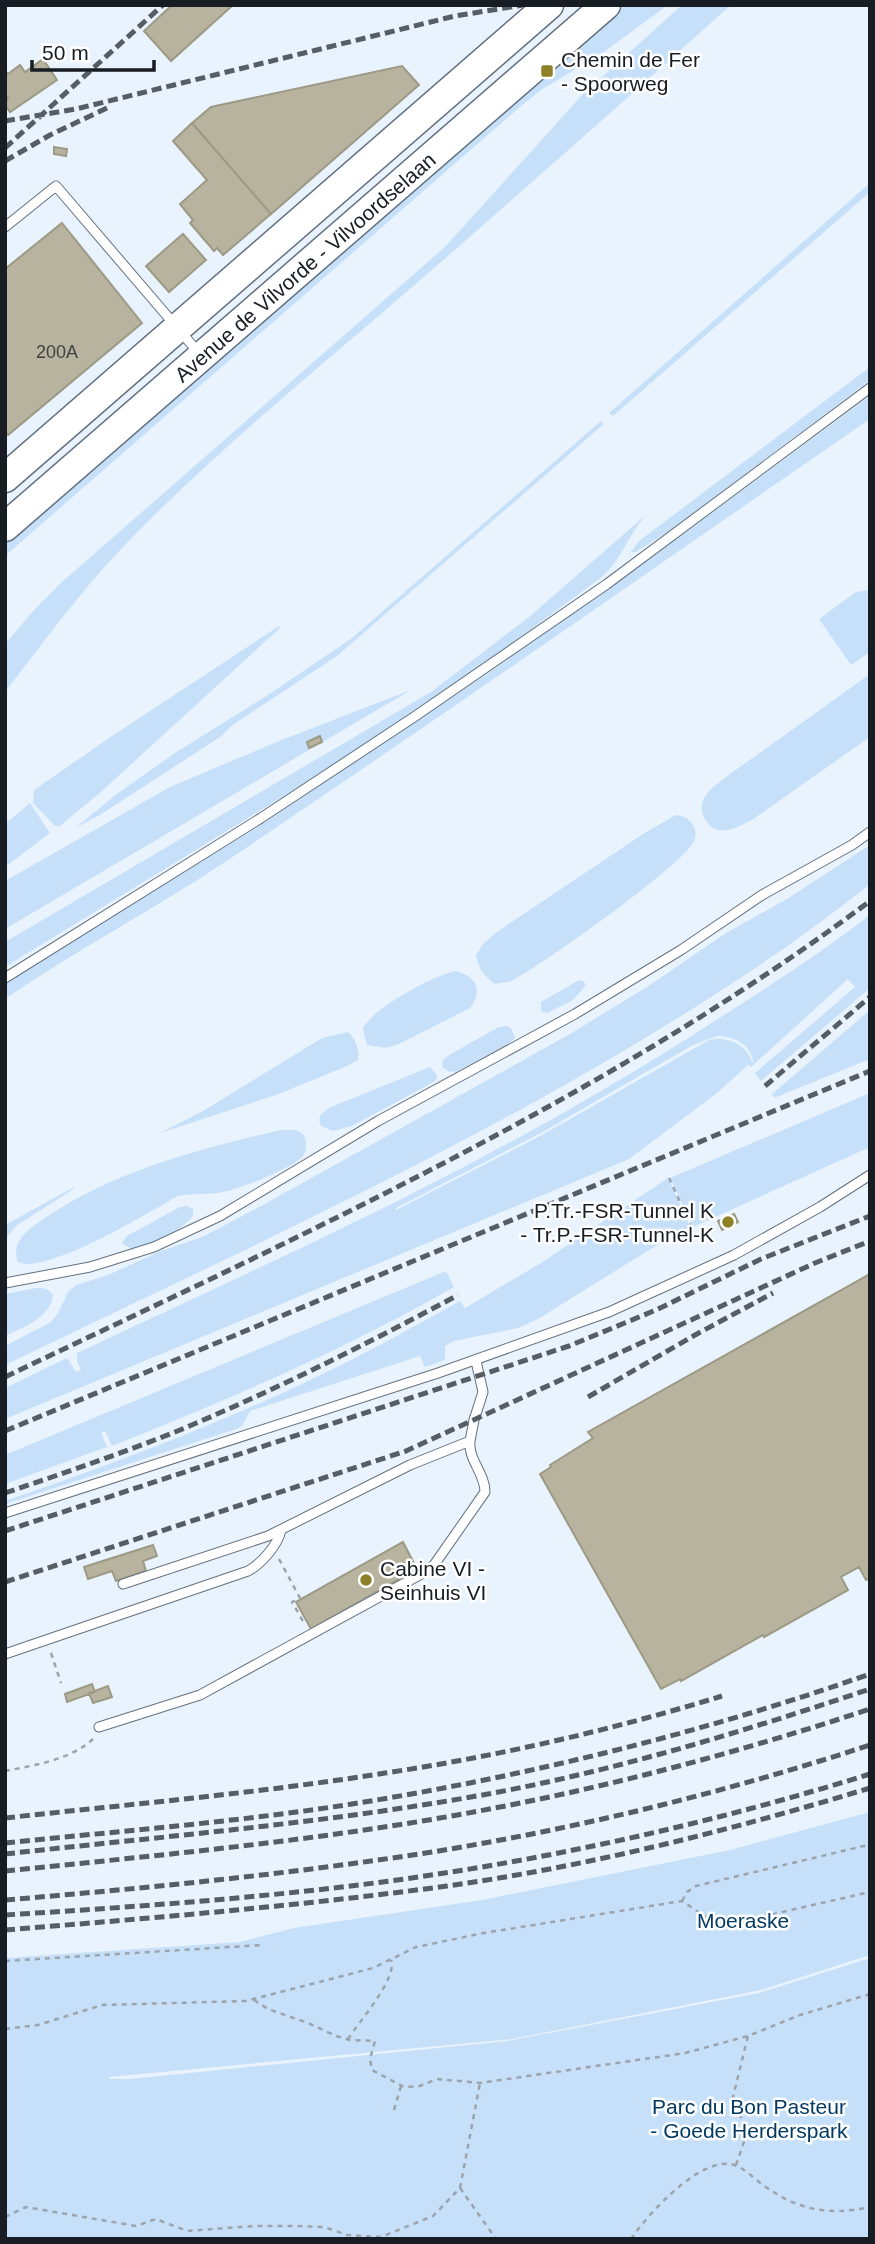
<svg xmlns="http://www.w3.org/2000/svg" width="875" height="2244" font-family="Helvetica,sans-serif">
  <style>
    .green { fill: #c7e0f9; fill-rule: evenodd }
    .building { fill: #b7b39e; stroke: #9c9984; stroke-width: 2 }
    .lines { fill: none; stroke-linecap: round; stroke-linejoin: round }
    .service-casing { stroke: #627180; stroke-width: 11 }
    .primary-casing { stroke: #627180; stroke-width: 31 }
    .path { stroke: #9ba4ac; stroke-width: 2.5; stroke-dasharray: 5 5; stroke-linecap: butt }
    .service { stroke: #fff; stroke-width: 9 }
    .primary { stroke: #fff; stroke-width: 28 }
    .rail { stroke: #565e65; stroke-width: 5; stroke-dasharray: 10 5; stroke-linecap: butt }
    .poi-dot { fill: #8d8026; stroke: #fff; stroke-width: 2.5 }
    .labels { text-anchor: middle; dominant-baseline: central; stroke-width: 5; stroke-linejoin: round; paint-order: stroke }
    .number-label { font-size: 18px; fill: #3f4242 }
    .poi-label { font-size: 21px; fill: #171d23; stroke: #fff; text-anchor: start }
    .street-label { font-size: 21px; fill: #171d23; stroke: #fff }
    .park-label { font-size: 21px; fill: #023a63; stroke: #fff }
  </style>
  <rect width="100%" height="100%" fill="#e9f3fd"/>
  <path class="green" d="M622 5H668L604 52 541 90 521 106 5 556V540Z
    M682 5H731C627 98 523 191 418 282 318 369 214 452 122 548 79 593 43 643 5 692V644L35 609 62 582 446 246 582 95Z
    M870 183V192L613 416 609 413Z
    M870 367V380L675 527 636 552H631L639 541Z
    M870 396V419C655 567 441 717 225 862 153 910 76 950 5 999V982L264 823 499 666 682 535Z
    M601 421 604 424 337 656 234 724 220 737 100 815 75 828 118 793 178 751 268 695 352 638Z
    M647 514C629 533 622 559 603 576L477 669 318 775 5 967V942L431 692 529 617Z
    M870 590V652L851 665 819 619 856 592Z
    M279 626 280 628 102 791 60 826H55L33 803 34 790 112 736Z
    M870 674V737L752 820C736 828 715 840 704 817 702 812 700 807 703 801 707 789 720 782 730 774Z
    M411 690 5 929V881L170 787 279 741Z
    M30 803 50 833 5 867V824Z
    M676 815C688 816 700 827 694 841 685 864 538 968 511 981 506 983 500 983 495 984 484 976 478 968 476 955L483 944 497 932 646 832Z
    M870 845V884C792 947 706 1002 620 1053 422 1170 212 1265 5 1365V1346L51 1322 58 1313 68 1292 76 1285 108 1275 161 1251 202 1237 261 1206 570 1034 650 985 726 933 787 899Z
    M870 915V988L761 1081 755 1073 855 987 848 979 751 1067 748 1065 717 1093 629 1159 5 1419V1388L67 1358 76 1372 81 1370 77 1361V1353C215 1288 354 1226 488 1154 568 1112 645 1066 721 1017 771 985 822 952 870 915ZM717 1036C734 1036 753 1045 753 1064 747 1045 730 1036 709 1040L542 1135 396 1210V1208L541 1133 693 1045Z
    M455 971C476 975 484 991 470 1008L399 1044 386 1048 367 1045 363 1029C369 1010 435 975 455 971Z
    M579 980 584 982 586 985 573 1000 547 1013 541 1011V1002Z
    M870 1010V1059L774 1098 772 1094Z
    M506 1026 511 1028 515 1038 510 1043 457 1071 450 1072 442 1067 443 1060 449 1055 499 1027Z
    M348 1032C355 1038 360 1050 358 1060L347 1066 276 1095 160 1133 203 1111 322 1038Z
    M430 1067 437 1075 436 1080 428 1085 352 1126 333 1131 321 1126 319 1120 321 1114 331 1107Z
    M870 1093V1147L693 1227 670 1178Z
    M280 1130H296L304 1135C306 1142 308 1149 303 1156 294 1168 233 1192 217 1193 204 1195 192 1193 178 1196 153 1210 40 1279 17 1261 16 1253 15 1247 20 1240 27 1229 38 1223 48 1216 117 1170 201 1149 280 1130Z
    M668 1178 691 1228 654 1247 538 1319 518 1328 454 1341 445 1346V1360L425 1367 420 1356 250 1411 242 1426 236 1429 5 1504V1501C117 1463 227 1421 333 1369 376 1348 418 1324 460 1301L465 1308 541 1263Z
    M76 1186 69 1192 16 1226 5 1239V1225Z
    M187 1206 193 1209V1216C179 1233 152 1243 131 1249L122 1243 127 1236 180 1207Z
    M446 1271 454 1287C344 1350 230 1399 112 1446L105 1431 101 1433 107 1447 5 1484V1455Z
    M36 1288C44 1288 48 1288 53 1295 50 1318 24 1327 5 1336V1294Z
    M870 1812V1955L761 1990 512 2039 109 2077 110 2079H130L507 2041 759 1993 870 1958V2239H5V1958L240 1942 294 1928 482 1900 730 1850Z"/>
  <path class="building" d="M172 5H233L171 61 144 31Z
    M43 59 57 80 10 112 5 105 8 98 5 95V71L8 74 20 65 25 72Z
    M402 66 419 85 271 214 192 123 211 107Z
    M192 123 271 214 223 255 217 248 214 251 190 223 193 220 180 204 207 180 173 141Z
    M54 147 67 149 66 156 54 154Z
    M62 223 142 323 8 435 5 431V269Z
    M183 234 206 260 169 292 146 266Z
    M320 736 322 742 309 748 307 742Z
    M734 1214 738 1222 722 1230 718 1221Z
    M870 1274V1578L866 1580 859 1567 841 1577 848 1590 764 1637 763 1635 681 1681 680 1679 661 1689 540 1474 551 1467 550 1465 593 1438 588 1432Z
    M403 1542 417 1569 311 1629 296 1602Z
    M153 1545 157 1556 143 1561 146 1571 116 1581 112 1571 88 1579 84 1567Z
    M92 1684 95 1692 67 1702 65 1694Z
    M108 1686 112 1697 93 1703 89 1693Z"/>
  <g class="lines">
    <defs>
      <path id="service" d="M5 227 56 186 198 352
        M5 978 261 818 414 717 607 584 870 388
        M5 1283 90 1267 154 1247 220 1216 378 1121 575 1014 681 950 762 895 852 845 870 832
        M5 1513 438 1373 609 1312 734 1255 820 1207 870 1175
        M123 1584 268 1536 410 1465 470 1441 474 1420 483 1392 476 1361
        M5 1654 248 1571C261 1564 278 1545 281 1530
        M99 1727 200 1695 425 1572 434 1565 485 1492C485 1473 468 1460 470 1441"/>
      <g id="primary">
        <path d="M5 478 549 5"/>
        <path id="s1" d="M5 527 606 5"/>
      </g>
    </defs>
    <use href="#service" class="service-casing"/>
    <use href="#primary" class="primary-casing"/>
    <path class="path" d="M669 1178 692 1228
      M279 1559 300 1598 292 1602 304 1623
      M51 1653 61 1683
      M5 1771C35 1765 70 1760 93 1739
      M682 1901 687 1892 696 1886 868 1845
      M5 1961 262 1945
      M254 2000 268 2009 308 2023 336 2036 350 2040 375 2041 370 2059 372 2070 404 2087 420 2086 437 2079 480 2083 685 2053 748 2036 800 2015 870 1994
      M5 2029 38 2025 102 2005 246 2001 373 1968 416 1947 484 1933 682 1901 712 1921 756 1918 870 1892
      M348 2039C358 2023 398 1978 391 1960
      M394 2110 401 2086
      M736 2165 747 2133 733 2097 748 2036
      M460 2188 496 2239
      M5 2217 26 2207 136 2226 156 2219 187 2231 254 2226H296L324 2227 347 2235 381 2237 433 2216 460 2188 480 2083
      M631 2239C647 2215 704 2151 737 2166 746 2170 755 2179 763 2185 798 2210 827 2216 870 2207"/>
    <use href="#service" class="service"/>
    <use href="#primary" class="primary"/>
    <path class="rail" d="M5 121 76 109 455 16 523 5
      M5 148 163 5
      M5 161 50 135 107 108
      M765 1086 870 997
      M5 1377C302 1235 605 1099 870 901
      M588 1397 695 1335 773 1293
      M5 1431 870 1071
      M5 1493C64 1473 123 1453 180 1430 275 1390 367 1344 458 1295
      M5 1531 569 1346 656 1310 761 1259 870 1216
      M5 1582 406 1451 815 1263 870 1241
      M5 1818C132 1804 260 1793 385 1773 499 1756 612 1730 722 1696
      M5 1843C121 1831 237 1822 352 1804 528 1776 702 1733 870 1674
      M5 1854C166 1836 328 1823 488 1794 618 1770 745 1731 870 1689
      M5 1871C171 1854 337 1839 500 1807 625 1783 749 1749 870 1709
      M5 1900C148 1888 291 1874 432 1852 580 1828 727 1792 870 1745
      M5 1915C134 1907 262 1898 390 1881 552 1859 713 1823 870 1774
      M5 1930C153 1918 300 1906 447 1886 590 1866 732 1830 870 1788"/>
  </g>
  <g class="poi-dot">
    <rect x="540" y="64" width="14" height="14" rx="3.5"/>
    <circle cx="728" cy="1222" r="7"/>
    <circle cx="366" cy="1580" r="7"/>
  </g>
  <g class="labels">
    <g class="number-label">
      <text x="57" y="352">200A</text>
    </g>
    <g class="poi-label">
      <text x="561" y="59">Chemin de Fer<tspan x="561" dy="24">- Spoorweg</tspan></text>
      <text x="714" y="1210" text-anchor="end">P.Tr.-FSR-Tunnel K<tspan x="714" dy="24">- Tr.P.-FSR-Tunnel-K</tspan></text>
      <text x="380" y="1568">Cabine VI -<tspan x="380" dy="24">Seinhuis VI</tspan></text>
    </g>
    <g class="street-label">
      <text stroke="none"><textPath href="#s1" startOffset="397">Avenue de Vilvorde - Vilvoordselaan</textPath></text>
    </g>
    <g class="park-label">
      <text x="743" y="1920">Moeraske</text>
      <text x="749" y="2106">Parc du Bon Pasteur<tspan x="749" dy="24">- Goede Herderspark</tspan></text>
    </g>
  </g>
  <rect width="875" height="2244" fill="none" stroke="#171d23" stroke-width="14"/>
  <path d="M32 60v10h122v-10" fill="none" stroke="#171d23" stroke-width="3.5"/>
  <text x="42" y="60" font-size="21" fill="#171d23" stroke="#ffffff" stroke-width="5" paint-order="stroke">50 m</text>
</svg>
